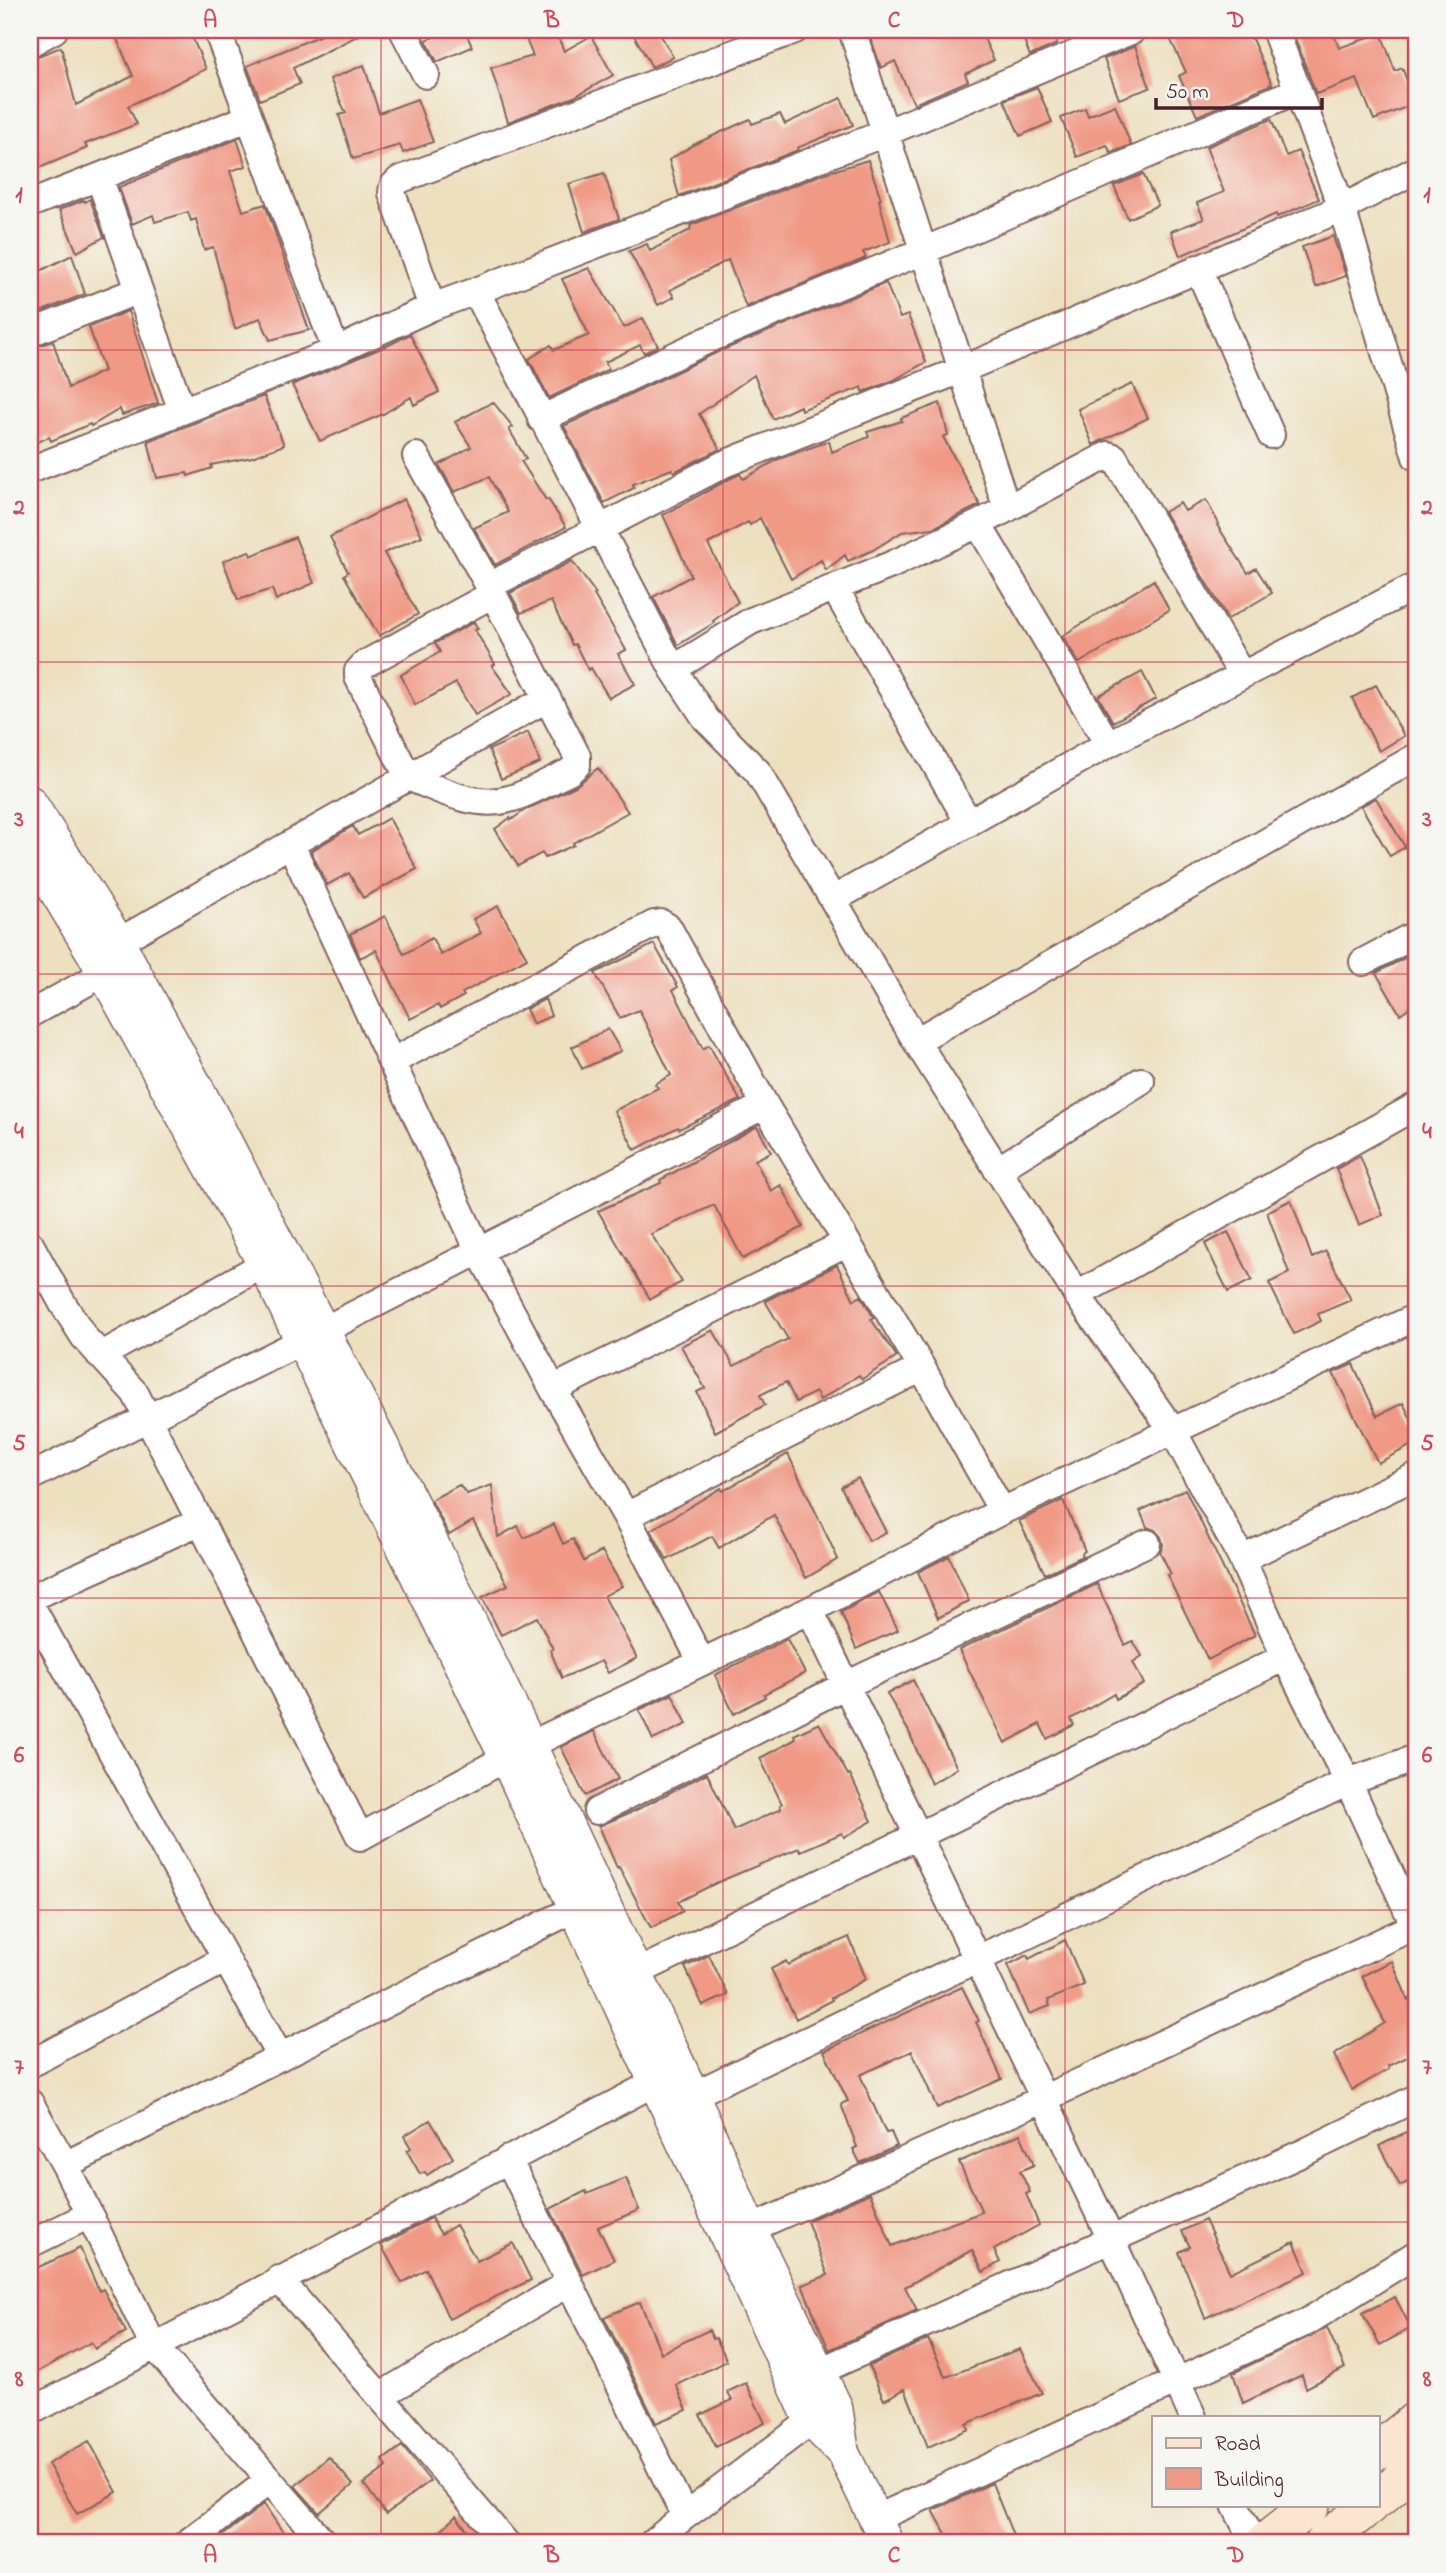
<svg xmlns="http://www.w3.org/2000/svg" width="1446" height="2573" font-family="'Indie Flower',sans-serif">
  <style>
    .building { fill: #f09985 }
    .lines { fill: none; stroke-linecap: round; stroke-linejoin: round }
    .minor-casing { stroke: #83635f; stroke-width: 30 }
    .tertiary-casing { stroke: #83635f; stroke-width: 35 }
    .secondary-casing { stroke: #83635f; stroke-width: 40 }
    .minor { stroke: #fff; stroke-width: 26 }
    .tertiary { stroke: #fff; stroke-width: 32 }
    .secondary { stroke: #fce5d0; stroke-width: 37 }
    .grid { fill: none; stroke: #d1495b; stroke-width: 2; stroke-opacity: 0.55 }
    .neatline { fill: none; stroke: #d1495b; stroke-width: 2.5 }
    .grid-label { font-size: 23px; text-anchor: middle; font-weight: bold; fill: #d1495b }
  </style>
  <rect width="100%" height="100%" fill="#f6f6f2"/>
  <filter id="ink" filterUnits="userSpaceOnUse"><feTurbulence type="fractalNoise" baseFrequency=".0143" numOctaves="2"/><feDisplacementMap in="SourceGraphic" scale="14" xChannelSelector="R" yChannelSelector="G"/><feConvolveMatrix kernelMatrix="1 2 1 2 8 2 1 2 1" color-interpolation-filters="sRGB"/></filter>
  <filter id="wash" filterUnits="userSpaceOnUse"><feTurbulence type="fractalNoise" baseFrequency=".00686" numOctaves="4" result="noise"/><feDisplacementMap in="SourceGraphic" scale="28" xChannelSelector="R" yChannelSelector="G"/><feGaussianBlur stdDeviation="1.57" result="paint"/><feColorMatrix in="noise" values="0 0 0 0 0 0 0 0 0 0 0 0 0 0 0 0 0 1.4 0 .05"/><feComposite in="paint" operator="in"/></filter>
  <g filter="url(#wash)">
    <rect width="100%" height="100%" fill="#ede0bf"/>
    <g id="blocks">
      <path class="building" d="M113 30H189L206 69 128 106 137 124 85 144 87 148 30 172V59L61 47 76 105 133 76Z
        M333 30H369L293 68 300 84 260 100 247 66Z
        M450 30H465L472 47 437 62 426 40Z
        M522 30H555L564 51 591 36 613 75 574 97 508 122 491 68 533 56Z
        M631 30H658L673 57 652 67Z
        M868 30H943L949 39 968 30H980L994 60 965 74 968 81 914 104 895 61 881 68Z
        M1020 30H1051L1057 44 1030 56Z
        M1166 30H1248L1272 84 1197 116 1179 76 1186 72Z
        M1292 30H1332L1339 48 1381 33 1395 71 1402 68 1416 103 1374 120 1357 79 1316 94Z
        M1135 46 1150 88 1119 99 1104 59Z
        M364 65 379 113 417 99 433 142 403 153 400 145 353 159 339 115 346 113 330 79Z
        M1037 87 1052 122 1020 136 1004 100Z
        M841 98 853 125 797 148 798 150 679 196 669 160 695 144 750 119 752 124 780 114 785 124Z
        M1115 105 1131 145 1111 153 1107 145 1077 157 1061 118 1085 108 1088 116Z
        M1271 119 1286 156 1298 151 1319 199 1277 217 1276 214 1180 256 1171 231 1204 219 1197 203 1224 192 1206 147Z
        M237 139 246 166 230 171 243 211 265 204 309 330 270 340 260 318 235 329 213 247 204 250 196 219 191 221 188 212 155 222 153 215 132 224 119 187Z
        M868 160 881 199 879 200 890 242 863 252 866 258 746 307 728 260 670 290 674 297 658 305 629 251 647 244 650 251 690 230 691 225 823 174Z
        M604 173 619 219 584 232 569 184Z
        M1143 174 1158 205 1128 219 1114 186Z
        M90 199 104 237 77 252 59 210 84 200 85 202Z
        M1333 236 1346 276 1316 287 1302 247Z
        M72 255 85 294 30 316V276Z
        M589 268 624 328 643 318 658 346 644 353 640 345 605 362 609 369 549 398 529 359 551 345 554 350 589 335 562 279Z
        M886 283 900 318 908 315 926 362 892 381 863 392 862 387 801 410 800 406 773 419 754 375 699 414 720 449 674 472 672 469 633 484 634 488 604 503 564 426 718 352Z
        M128 311 158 403 122 415 120 409 91 426 90 424 51 441 49 437 30 445V348L53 341 68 388 104 371 89 327Z
        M410 334 439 392 414 405 411 397 383 414 320 441 292 385 389 345Z
        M1132 384 1148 418 1093 445 1078 409Z
        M264 396 284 445 252 457 211 465 212 468 188 476 187 473 157 478 148 441Z
        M493 402 513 427 509 429 526 459 521 461 546 500 548 499 566 527 495 565 474 528 508 512 489 477 454 492 439 465 471 447 455 422Z
        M940 403 948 435 943 437 980 505 933 528 902 532 873 550 848 561 845 555 826 570 821 560 791 579 760 518 750 525 748 522 708 544 738 602 713 621 714 623 678 645 653 597 691 576 663 515 731 478 740 474 743 479 779 459 829 441 832 452 869 437 867 432 902 421 901 418Z
        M404 499 422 536 384 553 418 614 379 636 344 575 348 572 330 537Z
        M1206 500 1219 524 1217 525 1248 573 1256 568 1272 593 1228 619 1164 512 1180 503 1185 511Z
        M295 537 314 583 276 600 272 589 238 600 223 561 249 551 251 556Z
        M572 561 596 594 594 595 626 650 618 654 635 684 609 698 591 668 588 670 575 644 572 645 551 601 521 613 510 593Z
        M1154 580 1169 610 1079 663 1062 636Z
        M474 622 478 629 475 630 495 664 492 666 512 694 475 715 456 683 415 705 401 675 440 652 435 643Z
        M1142 672 1156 699 1113 722 1098 696Z
        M1376 685 1404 736 1379 751 1352 698Z
        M528 732 540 763 501 779 489 750Z
        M598 768 628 812 573 843 574 845 545 858 542 853 518 866 495 829 510 818 511 820 525 810 576 786Z
        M1376 798 1405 847 1390 856 1361 806Z
        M389 818 417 869 363 898 349 873 327 885 311 851 353 826 358 835Z
        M498 906 527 958 462 993 464 996 440 1009 438 1005 410 1019 376 950 360 958 350 934 385 916 404 954 432 938 441 955 481 933 473 919Z
        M654 944 678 987 673 990 703 1049 709 1045 740 1100 679 1129 678 1127 635 1150 614 1111 658 1088 655 1084 671 1075 639 1010 620 1018 595 973Z
        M1416 952V1003L1400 1014 1376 973Z
        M545 999 551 1016 533 1024 526 1009Z
        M608 1029 621 1051 582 1069 572 1047Z
        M756 1127 758 1128 771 1152 755 1160 771 1191 781 1185 803 1227 743 1259 714 1205 651 1234 682 1282 650 1299 598 1211 661 1183 660 1180Z
        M1360 1156 1383 1215 1359 1225 1336 1169Z
        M1291 1200 1312 1258 1326 1251 1351 1300 1318 1314 1321 1321 1294 1334 1269 1283 1289 1273 1267 1212Z
        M1228 1232 1252 1280 1228 1292 1205 1244Z
        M837 1265 854 1300 861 1296 874 1318 871 1319 897 1357 862 1379 859 1375 820 1400 816 1392 796 1402 786 1382 760 1395 765 1405 715 1432 697 1392 705 1388 681 1346 713 1330 734 1366 788 1339 765 1301Z
        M1353 1364 1377 1416 1403 1403 1416 1429V1443L1378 1463 1333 1373Z
        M788 1454 838 1559 806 1578 774 1515 719 1548 712 1536 667 1560 651 1530 721 1488 723 1491Z
        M858 1478 886 1532 869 1541 841 1487Z
        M459 1485 467 1494 492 1485 498 1537 518 1526 524 1538 554 1524 563 1544 573 1539 584 1561 602 1551 622 1586 604 1596 637 1658 608 1673 601 1661 562 1678 550 1650 553 1649 537 1617 501 1635 482 1597 508 1585 473 1521 449 1535 431 1500Z
        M1185 1489 1255 1635 1208 1660 1167 1575 1171 1574 1160 1552 1163 1545 1161 1537 1155 1530 1147 1527 1140 1511Z
        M1063 1500 1085 1551 1082 1553 1083 1556 1045 1574 1019 1521Z
        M949 1556 969 1601 938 1618 918 1572Z
        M1097 1584 1125 1645 1133 1641 1142 1656 1133 1662 1144 1684 1116 1699 1114 1694 1071 1719 1074 1725 1047 1739 1040 1724 1005 1743 959 1650Z
        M879 1592 898 1630 856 1649 841 1612Z
        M787 1639 805 1673 764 1694 765 1697 734 1714 715 1675Z
        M913 1680 957 1768 931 1784 909 1732 887 1694Z
        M672 1694 687 1724 653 1740 639 1710Z
        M819 1723 848 1775 850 1774 872 1821 844 1837 842 1833 801 1851 799 1848 716 1883 678 1902 683 1911 651 1928 619 1867 617 1868 599 1826 636 1810 707 1773 734 1830 781 1809 780 1805 782 1804 760 1758 796 1739 794 1735Z
        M594 1731 618 1779 585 1796 561 1747Z
        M849 1937 866 1979 831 1998 832 2000 796 2019 771 1969 786 1961 788 1965Z
        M1065 1940 1084 1985 1048 2000 1050 2006 1029 2014 1008 1965 1027 1955 1029 1959Z
        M709 1955 728 1995 703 2006 685 1967Z
        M1392 1961 1408 2000 1416 1996V2053L1388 2066 1389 2069 1352 2090 1334 2055 1385 2023 1362 1976Z
        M962 1987 979 2021 976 2022 1002 2079 937 2108 912 2051 860 2075 886 2133 891 2132 897 2146 860 2163 853 2149 857 2147 841 2104 848 2101 824 2051Z
        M430 2120 453 2158 427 2175 425 2172 420 2174 407 2151 411 2148 404 2136Z
        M1416 2127V2178L1400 2186 1379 2146Z
        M1020 2134 1034 2165 1020 2171 1030 2192 1026 2194 1039 2225 994 2250 1000 2262 983 2272 972 2250 905 2287 917 2310 829 2350 802 2285 828 2275 807 2221 870 2193 892 2246 982 2212 959 2162Z
        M626 2178 639 2210 598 2227 614 2260 583 2275 550 2209 586 2191 587 2194Z
        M431 2218 441 2234 456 2225 477 2261 513 2243 531 2280 449 2319 426 2269 402 2283 381 2245Z
        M1205 2220 1230 2273 1294 2242 1307 2272 1205 2318 1179 2252 1190 2247 1182 2231Z
        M80 2248 99 2291 103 2289 126 2332 95 2349 91 2342 36 2373 30 2363V2271Z
        M1395 2297 1411 2328 1380 2345 1362 2313Z
        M640 2302 661 2353 709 2330 713 2339 716 2338 727 2361 676 2385 687 2410 656 2423 604 2317Z
        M1327 2328 1345 2368 1306 2388 1302 2375 1243 2403 1233 2373Z
        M928 2339 946 2377 1020 2349 1042 2393 966 2424 969 2429 928 2447 905 2389 884 2400 869 2366Z
        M746 2383 765 2423 716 2447 700 2415 732 2400 727 2392Z
        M89 2441 117 2492 77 2514 48 2464Z
        M402 2446 430 2481 386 2514 364 2484 387 2467 383 2460Z
        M329 2457 353 2485 319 2513 295 2486Z
        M992 2483 1016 2543H951L933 2510Z
        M264 2504 290 2543H213Z
        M456 2516 478 2543H423L442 2529Z"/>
    </g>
  </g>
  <g filter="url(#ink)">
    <use href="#blocks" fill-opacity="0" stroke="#83635f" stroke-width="2"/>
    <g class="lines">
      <defs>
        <path id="minor" d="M403 30 426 75
          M852 30 1007 509
          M1275 30 1342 208 1416 457
          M30 43 54 30
          M99 177 182 411
          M30 204 248 118
          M1198 268 1271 435
          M476 291 885 133 1133 30
          M432 307 392 193 393 186 399 180 795 30
          M30 333 139 290
          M336 351 432 307 476 291 673 669 706 719 758 772 916 1041 1077 1295 1173 1431 1242 1559 1285 1657 1348 1782 1416 1929
          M541 419 712 338 923 251 1298 90
          M416 456 489 586 577 756V765L569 772C549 781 529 794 509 799 474 809 439 789 408 777L358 677V671L365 664 493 594
          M35 468 336 351 217 30
          M978 524 1108 744
          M489 586 724 464 961 370 1342 208 1416 170
          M835 589 969 823
          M673 669 751 621 891 565 978 524 1108 455 1114 457 1242 675
          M291 845 479 1251 553 1389 626 1516 701 1661
          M834 899 1108 744 1416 586
          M102 951 546 699
          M1363 962 1416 934
          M30 1014 104 973
          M916 1041 1416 757
          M391 1062 654 924 661 923 668 927 765 1105 922 1368 1002 1511
          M997 1170 1141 1081
          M30 1244 63 1304 84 1337 135 1393 360 1837 530 1745 810 1610 1002 1511 1416 1317
          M1077 1295 1416 1106
          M100 1356 264 1264
          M553 1389 846 1243
          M30 1477 322 1331 765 1105
          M626 1516 922 1368
          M1242 1559 1416 1476
          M30 1598 199 1522
          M30 1604 280 2057
          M810 1610 1111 2239 1193 2417
          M597 1811 846 1685 1147 1543
          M636 1973 1285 1657
          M30 2064 226 1959
          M693 2095 1348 1782 1416 1758
          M30 2103 65 2165 153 2345 324 2543
          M508 2159 685 2516
          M65 2165 592 1900
          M750 2229 1043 2099 1415 1926
          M30 2244 89 2215
          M279 2279 506 2543
          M800 2380 1307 2151 1416 2098
          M380 2396 569 2283
          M30 2412 673 2073
          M1235 2505 1254 2543
          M875 2519 1307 2322 1416 2254
          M187 2543 270 2480
          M652 2543 685 2516 811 2421 828 2412"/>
        <path id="tertiary" d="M30 802 118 941 215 1121 424 1526 530 1745 693 2095 750 2229 836 2407 843 2453 887 2543
          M30 849 94 955 264 1264 506 1758 811 2421 843 2453"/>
        <path id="secondary" d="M1378 2451 1416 2420
          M1378 2499 1416 2467
          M1264 2543 1311 2505
          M1323 2543 1370 2505"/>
      </defs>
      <use href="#minor" class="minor-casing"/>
      <use href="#tertiary" class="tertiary-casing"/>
      <use href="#secondary" class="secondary-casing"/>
      <use href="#minor" class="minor"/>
      <use href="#tertiary" class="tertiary"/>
      <use href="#secondary" class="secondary"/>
    </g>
  </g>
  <path class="grid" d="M381 30V2543M723 30V2543M1065 30V2543M30 350H1416M30 662H1416M30 974H1416M30 1286H1416M30 1598H1416M30 1910H1416M30 2222H1416"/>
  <rect width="1446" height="2573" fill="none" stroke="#f6f6f2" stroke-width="77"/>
  <rect x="1152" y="2416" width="228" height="91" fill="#f6f6f2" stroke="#b1a0a2" stroke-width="2"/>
  <rect x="1166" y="2438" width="35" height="10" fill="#fce5d0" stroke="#b1a0a2" stroke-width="2"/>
  <text x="1215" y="2450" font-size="21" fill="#4a1f2b">Road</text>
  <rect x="1166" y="2468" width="35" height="21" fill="#f09985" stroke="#b1a0a2" stroke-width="2"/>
  <text x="1215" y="2486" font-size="21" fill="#4a1f2b">Building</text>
  <path d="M1156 98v10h166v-10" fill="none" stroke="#4a1f2b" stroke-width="3.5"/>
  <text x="1166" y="98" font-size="21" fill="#4a1f2b" stroke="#f6f6f2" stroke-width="5" paint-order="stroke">50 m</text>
  <rect x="38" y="38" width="1370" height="2496" class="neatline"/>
  <g class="grid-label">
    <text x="210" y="27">A</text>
    <text x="552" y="27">B</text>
    <text x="894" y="27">C</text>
    <text x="1236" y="27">D</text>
    <text x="19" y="202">1</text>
    <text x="1427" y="202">1</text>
    <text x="19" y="514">2</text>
    <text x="1427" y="514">2</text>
    <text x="19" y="826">3</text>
    <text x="1427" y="826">3</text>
    <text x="19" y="1138">4</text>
    <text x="1427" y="1138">4</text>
    <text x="19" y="1450">5</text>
    <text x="1427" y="1450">5</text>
    <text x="19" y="1762">6</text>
    <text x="1427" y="1762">6</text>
    <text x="19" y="2074">7</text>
    <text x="1427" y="2074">7</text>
    <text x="19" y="2386">8</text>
    <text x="1427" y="2386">8</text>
    <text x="210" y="2562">A</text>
    <text x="552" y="2562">B</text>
    <text x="894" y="2562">C</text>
    <text x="1236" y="2562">D</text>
  </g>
</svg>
